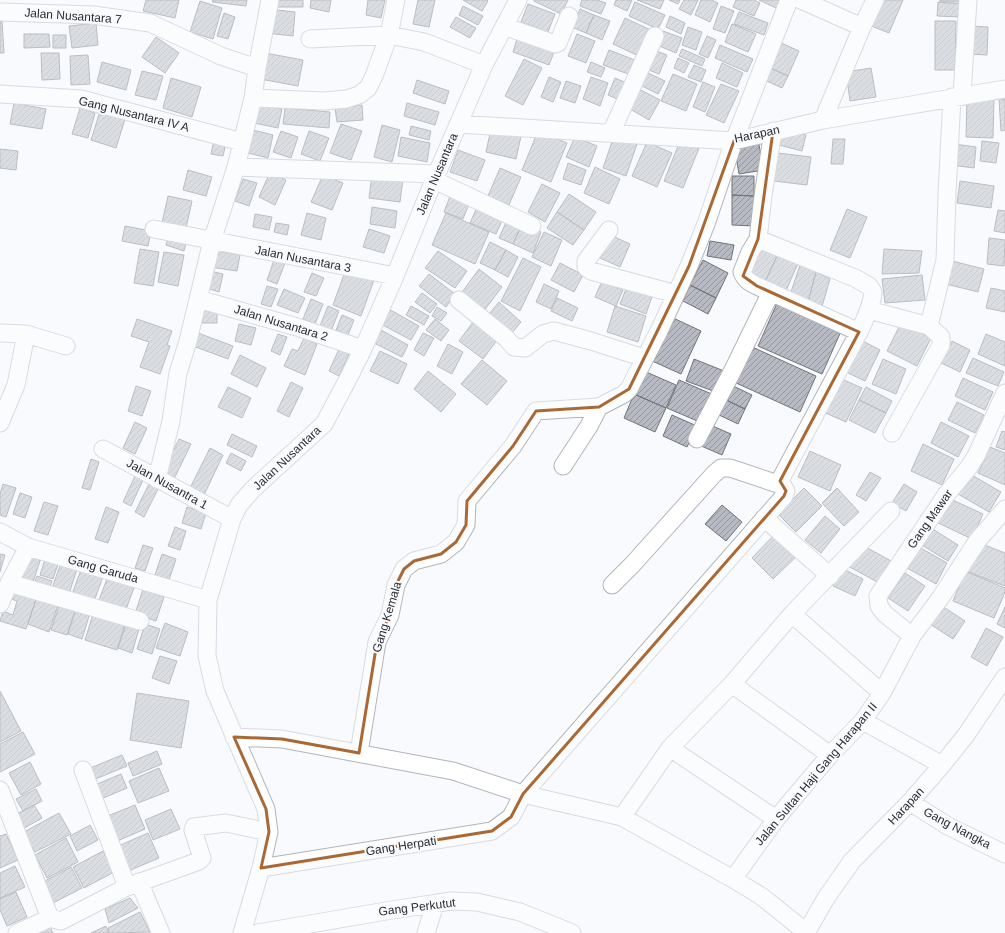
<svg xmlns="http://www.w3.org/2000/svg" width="1005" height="933" font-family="Helvetica,sans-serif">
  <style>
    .building { fill: url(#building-hatch); stroke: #71747a }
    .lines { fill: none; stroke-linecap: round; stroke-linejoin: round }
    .minor-casing { stroke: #b2b5bc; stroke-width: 19 }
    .minor { stroke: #fff; stroke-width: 17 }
    .marked { fill: none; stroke: #aa6934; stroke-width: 3; stroke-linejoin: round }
    .labels { text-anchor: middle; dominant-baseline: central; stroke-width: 4; stroke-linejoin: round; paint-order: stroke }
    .street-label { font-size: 12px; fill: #2a2b2e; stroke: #f8fafe }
  </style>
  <defs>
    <pattern id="building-hatch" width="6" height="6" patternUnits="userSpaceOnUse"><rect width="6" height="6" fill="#b7bac2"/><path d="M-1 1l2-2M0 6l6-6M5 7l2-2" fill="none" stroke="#95979e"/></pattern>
  </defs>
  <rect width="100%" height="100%" fill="#f8fafe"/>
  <path class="building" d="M146 0H179L175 18 143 11Z
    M213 0H247L246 6 212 2Z
    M273 0H303V7H273Z
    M311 0H331L329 12 310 8Z
    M368 0H385L381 18 366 15Z
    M418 0H435L429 27 413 24Z
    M463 0H487L488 1 482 11Z
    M534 0H568L561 14 534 1Z
    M582 0H597L606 3 601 14 580 6Z
    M616 0H632L627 11 614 5Z
    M637 0H664L660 9Z
    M669 0H680L678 4Z
    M684 0H698L691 15 679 9Z
    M701 0H712L718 3 710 22 695 15Z
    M736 0H754L760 3 754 16 733 7Z
    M759 0H782L778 9Z
    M879 0H903L889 33 869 25Z
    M940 0H962V2H940Z
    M200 1 222 8 213 39 190 32Z
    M635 2 665 15 658 29 629 16Z
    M938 2 961 4V17L937 16Z
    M528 4 555 14 548 32 521 22Z
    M463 6 483 16 478 25 459 15Z
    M721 6 734 11 725 33 713 29Z
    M268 9 295 12 293 36 266 33Z
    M580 9 594 15 586 33 572 27Z
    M739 12 768 23 764 35 734 24Z
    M224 13 235 17 228 39 217 36Z
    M594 15 610 21 602 40 586 33Z
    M670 16 685 23 681 34 666 27Z
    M456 17 476 28 470 38 450 27Z
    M625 18 655 32 643 58 613 44Z
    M0 21H2L4 53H0Z
    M935 21H956L955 70H935Z
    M96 23 98 45 72 48 69 26Z
    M732 24 756 34 748 52 725 42Z
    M970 26 988 27 987 55 969 54Z
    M688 27 702 32 696 50 682 45Z
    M663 31 682 38 676 53 657 45Z
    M24 34H49L50 47 24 48Z
    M577 34 595 41 586 63 568 56Z
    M53 35H66V48H53Z
    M707 36 716 40 708 58 699 54Z
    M156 37 179 53 165 73 142 57Z
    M517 39 554 52 549 65 513 52Z
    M777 41 799 51 788 76 766 66Z
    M720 45 753 59 747 72 715 58Z
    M682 49 705 59 702 66 679 56Z
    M609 50 640 62 634 76 603 65Z
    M654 50 667 55 659 74 646 69Z
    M41 53H59L60 79 42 80Z
    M265 53 303 60 298 86 260 79Z
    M88 55 90 84 71 85 70 56Z
    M678 58 689 63 684 73 674 68Z
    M524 59 542 68 523 105 505 96Z
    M102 62 131 70 126 90 97 82Z
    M591 62 605 68 601 77 587 72Z
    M722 63 743 73 737 87 716 78Z
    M694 65 706 70 701 82 688 77Z
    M766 66 788 76 782 88 760 78Z
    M871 68 876 97 850 101 846 72Z
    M142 71 163 76 156 100 135 95Z
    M644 71 665 81 658 94 638 84Z
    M673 74 697 84 686 111 661 101Z
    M549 77 561 82 553 102 541 97Z
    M591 77 608 83 600 106 583 99Z
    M171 78 201 87 192 117 163 108Z
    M615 78 629 84 622 101 608 95Z
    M417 80 449 91 445 104 413 93Z
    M566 81 581 86 575 103 560 98Z
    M703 82 715 87 705 112 693 107Z
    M721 84 739 91 724 123 706 115Z
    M635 87 660 100 649 120 625 106Z
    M967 97 994 98 993 138 966 137Z
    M1005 99V130L1001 131 999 100Z
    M14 103 46 109 42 129 10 124Z
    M254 103 282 109 278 128 249 122Z
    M407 103 439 112 435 125 404 116Z
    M362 105 363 120 337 122 335 108Z
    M80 108 95 113 88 138 72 134Z
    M101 108 126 116 116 148 91 140Z
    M285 108 330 112 329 128 283 124Z
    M341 124 362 131 351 160 330 153Z
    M382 125 400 130 392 162 374 157Z
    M411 126 431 131 429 140 409 135Z
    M249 129 273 135 268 158 244 152Z
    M491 129 521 136 516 159 486 152Z
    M783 129 806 135 802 151 779 145Z
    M281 131 298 137 291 158 273 152Z
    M309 131 329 138 320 161 301 154Z
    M538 131 567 143 551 182 522 170Z
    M614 136 637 144 626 176 603 168Z
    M401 137 430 143 427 162 398 156Z
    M575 137 597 146 589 167 566 157Z
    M833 139H845L843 164H831Z
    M214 140 226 143 223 156 211 154Z
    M758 140 764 170 739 174 734 144Z
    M680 141 699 148 683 188 664 181Z
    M982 141 999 143 996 163 980 161Z
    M647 142 672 153 657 187 632 176Z
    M954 144 976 147 974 168 951 165Z
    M0 149 18 151 16 170 0 168Z
    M458 150 485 160 477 181 450 172Z
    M778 153 811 157 807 185 774 181Z
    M568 163 586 170 581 185 563 179Z
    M595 167 620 179 609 204 584 193Z
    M500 168 521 177 509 205 488 196Z
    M188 170 212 177 206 196 183 190Z
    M270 172 286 180 275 205 259 197Z
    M323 175 343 183 332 210 311 202Z
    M372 175 403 179 400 202 369 198Z
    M732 176H754V196L732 195Z
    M243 179 257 183 249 206 235 201Z
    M960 181 994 186 991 208 957 203Z
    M542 184 560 193 545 222 528 212Z
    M452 191 471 199 463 219 444 212Z
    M569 194 596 212 584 230 557 212Z
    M732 195 754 196V226L732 225Z
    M168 196 192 201 186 228 162 223Z
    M478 205 504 216 496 234 470 223Z
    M372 207 397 211 395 228 370 224Z
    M847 209 867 217 850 258 830 250Z
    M998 210 1005 211V233L994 231Z
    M557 212 584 230 573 245 547 228Z
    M307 213 326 218 321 240 301 235Z
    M446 213 489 232 475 264 432 245Z
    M255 214 272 217 269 230 253 227Z
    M508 218 522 224 513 244 499 238Z
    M276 223 289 225 287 235 274 232Z
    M522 224 541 232 533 253 513 244Z
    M125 226 151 231 148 246 122 241Z
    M369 229 390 236 384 253 363 247Z
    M544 232 562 240 551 266 532 257Z
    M608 234 630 244 620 267 598 257Z
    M168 237 186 243 184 251 166 245Z
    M989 238 1005 240 1004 266 987 264Z
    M710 241 734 245 731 260 707 256Z
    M490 242 506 250 495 270 480 263Z
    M760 247 778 254 764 284 745 275Z
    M140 249 159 252 153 286 134 283Z
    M884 249 922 251 919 273 882 274Z
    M212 250 240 255 237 271 210 267Z
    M506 250 518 257 508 277 495 270Z
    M438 251 467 271 455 288 425 268Z
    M164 252 184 255 178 286 158 282Z
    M778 254 799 261 785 293 764 284Z
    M523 258 541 267 520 311 501 301Z
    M274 260 285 263 277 284 267 280Z
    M703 260 728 273 716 298 690 285Z
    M948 260 984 269 978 292 942 283Z
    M801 262 817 268 807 306 789 298Z
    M560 263 583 275 574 292 551 280Z
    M817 268 818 273 830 279 821 310 807 306Z
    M346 269 374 280 361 316 333 305Z
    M479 269 502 287 483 312 460 295Z
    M210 271 223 274 219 292 206 288Z
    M312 273 324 278 316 296 304 292Z
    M429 274 455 294 446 307 419 286Z
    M922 275 925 300 885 303 882 279Z
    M602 281 623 290 616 306 595 297Z
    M544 284 559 291 551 309 536 302Z
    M628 284 653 294 646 314 620 304Z
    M690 285 716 298 708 314 683 301Z
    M267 286 278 289 271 307 261 304Z
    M991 288 1005 291V312L986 308Z
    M284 289 305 298 298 313 277 305Z
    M422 293 437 304 430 313 415 302Z
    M557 298 578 308 572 321 551 311Z
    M311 299 323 304 315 324 303 319Z
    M778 301 842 329 822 374 758 346Z
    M499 302 521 322 511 334 489 314Z
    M202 305H217V323H202Z
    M328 306 339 311 331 331 320 326Z
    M411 306 429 316 424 325 406 315Z
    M615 306 646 316 638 342 607 332Z
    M437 307 447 313 441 321 432 316Z
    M387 308 419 326 411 340 379 323Z
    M342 315 354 320 348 335 336 330Z
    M671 317 701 331 681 374 650 360Z
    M476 318 500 336 483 359 459 341Z
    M137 319 172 331 167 345 170 346 160 374 140 367 149 342 131 336Z
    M435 319 449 330 441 341 426 330Z
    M901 323 931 338 917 366 887 351Z
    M239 324 256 328 251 345 235 341Z
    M381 330 408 345 402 357 374 343Z
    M198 333 233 346 228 359 193 346Z
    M423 333 434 338 424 356 414 350Z
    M278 334 287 337 280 355 271 351Z
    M986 334 1005 342V366L978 354Z
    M304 338 317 344 305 375 284 366 292 349 298 351Z
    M861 340 880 350 865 381 846 372Z
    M952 341 970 350 960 372 941 363Z
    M448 344 463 352 452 374 437 366Z
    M750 346 816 376 800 412 734 382Z
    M340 347 350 352 339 376 329 371Z
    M380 351 407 364 398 384 370 371Z
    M240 355 266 368 257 387 231 374Z
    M973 358 1004 372 998 386 966 373Z
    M694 359 724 371 716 392 686 381Z
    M883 359 906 369 896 394 872 384Z
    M482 360 507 381 487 405 461 384Z
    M428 371 456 394 441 412 414 389Z
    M644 371 676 385 666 408 634 394Z
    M837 377 862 388 846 422 821 411Z
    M963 378 993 392 985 410 955 396Z
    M679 380 714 395 702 423 667 408Z
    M291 382 303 388 289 417 277 411Z
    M729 384 752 395 745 409 722 398Z
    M136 386 151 391 142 416 128 411Z
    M228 387 251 398 242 418 218 407Z
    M866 387 892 401 886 413 859 400Z
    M634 394 666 408 655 432 624 418Z
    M722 398 745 409 738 424 715 413Z
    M859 400 886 413 875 433 849 420Z
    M957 402 984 415 975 433 948 420Z
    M672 415 697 426 687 447 663 436Z
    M135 422 147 428 135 454 123 448Z
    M941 422 969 436 958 457 931 443Z
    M708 424 731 434 722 455 699 445Z
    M1002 431 1005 432V450L996 447Z
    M232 434 257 446 252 457 227 445Z
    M179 439 191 444 174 479 162 473Z
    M923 444 954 459 942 485 911 471Z
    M990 447 1005 453V485L978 473Z
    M210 448 223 455 204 495 190 488Z
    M810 451 841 465 830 491 798 477Z
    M231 453 246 461 241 471 226 463Z
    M91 459 99 462 90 490 82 488Z
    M870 472 881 478 866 501 856 495Z
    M970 474 1001 492 989 512 958 494Z
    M135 476 143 480 131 506 123 502Z
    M150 482 159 487 144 517 135 512Z
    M3 484 16 488 6 517 0 515V494Z
    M904 484 917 492 906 511 892 503Z
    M804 488 822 506 796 532 778 514Z
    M837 488 859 512 844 526 822 503Z
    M20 493 32 497 25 518 13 514Z
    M946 497 983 514 972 539 934 521Z
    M44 502 58 506 48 535 34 531Z
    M722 505 742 522 726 541 705 524Z
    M106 507 119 512 108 543 95 539Z
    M187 507 206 513 201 529 182 523Z
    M825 516 840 529 821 553 805 540Z
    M175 527 186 531 180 550 168 546Z
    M931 528 958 545 948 561 920 544Z
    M777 532 799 554 773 579 752 558Z
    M977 542 1005 553V586L966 571Z
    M860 544 893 562 881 584 848 566Z
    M143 545 153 548 145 571 135 568Z
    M919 547 947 563 936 584 907 568Z
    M0 554 5 555 0 572Z
    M30 554 41 558 32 585 21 581Z
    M162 554 176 559 169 580 155 575Z
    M46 556 59 561 53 579 40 575Z
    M62 560 78 566 68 597 51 591Z
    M82 567 104 574 93 604 71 597Z
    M841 568 863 579 855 596 833 586Z
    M965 571 1005 588V592L994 618 953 601Z
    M905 573 925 586 908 611 888 598Z
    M37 576 52 581 48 592 33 586Z
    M108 576 135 585 125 612 98 603Z
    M13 588 37 596 26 629 0 621 3 611 13 615 17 601 9 598Z
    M143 589 164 597 156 621 135 614Z
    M38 594 59 602 49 632 28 624Z
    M60 603 76 608 67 635 51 630Z
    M939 604 965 621 953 639 927 622Z
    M1005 607V628L997 624Z
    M76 608 90 613 82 639 68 634Z
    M93 614 125 624 117 650 85 640Z
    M165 623 188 632 180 656 156 648Z
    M126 624 139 629 132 653 118 648Z
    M145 624 160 629 152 654 137 649Z
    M986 628 1003 637 987 666 971 657Z
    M160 656 177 661 169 684 152 678Z
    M0 691 21 731 0 742Z
    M137 693 189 701 181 748 130 740Z
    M23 732 35 754 0 772V744Z
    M157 751 162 764 133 776 128 763Z
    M122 755 127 766 93 780 88 769Z
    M30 762 41 784 21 795 9 773Z
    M159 768 169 791 138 803 129 781Z
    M121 774 127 788 101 799 95 785Z
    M36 789 42 801 23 811 16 799Z
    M34 805 42 818 21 830 13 816Z
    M135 805 145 829 115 842 105 817Z
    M171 809 180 829 153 840 145 820Z
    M59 813 71 834 35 852 24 832Z
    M90 825 98 840 77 851 70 836Z
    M148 833 159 858 126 872 116 847Z
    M6 834 18 860 0 868V836Z
    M66 838 78 862 47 878 35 855Z
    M103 851 114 872 84 888 73 867Z
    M15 866 25 887 0 898V873Z
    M71 867 82 888 51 904 41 883Z
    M16 892 27 917 7 926 0 910V899Z
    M130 898 138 908 109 923 105 909Z
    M140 912 150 932 110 933 108 928Z
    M47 922 53 933H24Z
    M106 926 109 933H91Z"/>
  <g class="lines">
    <defs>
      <path id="minor" d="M801 0 862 27
        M0 12 93 15 150 23 221 56 257 68
        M504 26 555 44 558 43 569 16
        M310 39 389 35 424 42 484 65
        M0 94 81 99 242 142
        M962 95 968 0
        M253 98 324 101 346 99 359 95 368 88 374 76 389 35 396 0
        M823 120 862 27 875 0
        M458 124 734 141 823 120 1005 89
        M773 131 763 196 758 239 750 252 742 272C745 280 749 282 757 286L859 332
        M611 133 655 36
        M236 167 253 98 257 68 270 0
        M434 180 532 226
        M154 229 395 276
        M609 230 586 261V267L591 271 676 294
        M198 299 297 327 363 349
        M459 300 506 338 514 347 525 348 543 334 554 331 591 341 644 358
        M869 310 929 326 945 260 947 194 952 97
        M0 333 26 334 66 346
        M0 423 16 385 26 334
        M892 433 941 345V337L929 326
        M697 439 734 368 771 292
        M103 449 232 519
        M563 466 589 426 599 407 624 394 629 389 659 331 689 266 706 224 734 141 789 0
        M157 479 171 421 178 373 188 341 212 241 236 167 437 174
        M764 518 830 576
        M0 532 28 547 208 600
        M9 583 140 621
        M612 585 632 565 714 474 721 468H730L778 484 859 332C865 319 872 306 873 292L869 286 855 278 758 239
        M0 604 9 583 28 547
        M792 614 882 693
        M912 636 885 614 879 606 878 596 946 495 969 467 976 456 1005 393
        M732 684 830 755
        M863 721 942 765
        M234 737 282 739 453 771 523 794 622 817 733 879 761 896 806 932
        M670 748 776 819
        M359 753 377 642 390 615 396 585 404 569 414 561 441 554 456 542 466 525 467 501 513 446 536 411 599 407
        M83 770 127 887
        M0 790 50 918
        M910 802 948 826 1005 854
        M622 817 670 748 732 684 792 614 891 511
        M261 868 492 831 511 817 523 794 784 496 786 491 783 486 778 484
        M733 879 776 819 830 755 863 721 882 693 912 636 941 597 978 540 1005 509
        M139 882 161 933
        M17 933 50 918 61 921 127 887 199 861 202 858 193 830 194 827 226 823 269 832
        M242 933 261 868 269 832 266 809 215 691 207 656 208 600 232 519 239 505 253 489 324 424 348 379 363 349 395 276 434 180 484 65 518 0
        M258 933 386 911 451 901 477 902 520 912 572 933
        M426 933 435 904
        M806 933 826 898 852 861 910 802 942 765 966 735 1005 677"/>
    </defs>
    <use href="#minor" class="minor-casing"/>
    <use href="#minor" class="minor"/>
  </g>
  <path d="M0 0H1005V933H0ZM773 131 758 239 743 276 757 286 859 332 780 481 786 491 784 496 523 794 511 817 492 831 261 868 269 832 266 809 234 737 282 739 359 753 377 642 390 615 396 585 404 569 414 561 441 554 456 542 466 525 467 501 513 446 536 411 599 407 629 389 689 266 734 141Z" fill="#f8fafe" fill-opacity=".55" fill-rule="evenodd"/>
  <path class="marked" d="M773 131 758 239 743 276 757 286 859 332 780 481 786 491 784 496 523 794 511 817 492 831 261 868 269 832 266 809 234 737 282 739 359 753 377 642 390 615 396 585 404 569 414 561 441 554 456 542 466 525 467 501 513 446 536 411 599 407 629 389 689 266 734 141Z"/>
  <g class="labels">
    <g class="street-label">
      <text transform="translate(73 16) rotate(4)">Jalan Nusantara 7</text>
      <text transform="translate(134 114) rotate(14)">Gang Nusantara IV A</text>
      <text transform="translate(757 134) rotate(-12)">Harapan</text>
      <text transform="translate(437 174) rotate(-67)">Jalan Nusantara</text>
      <text transform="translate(303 259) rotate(11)">Jalan Nusantara 3</text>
      <text transform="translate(281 323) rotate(17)">Jalan Nusantara 2</text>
      <text transform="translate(287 458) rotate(-43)">Jalan Nusantara</text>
      <text transform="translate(167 484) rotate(29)">Jalan Nusantra 1</text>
      <text transform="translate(930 519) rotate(-55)">Gang Mawar</text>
      <text transform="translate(103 569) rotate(16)">Gang Garuda</text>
      <text transform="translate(387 617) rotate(-73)">Gang Kemala</text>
      <text transform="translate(816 774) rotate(-50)">Jalan Sultan Haji Gang Harapan II</text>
      <text transform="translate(906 806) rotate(-47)">Harapan</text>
      <text transform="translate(957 828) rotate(28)">Gang Nangka</text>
      <text transform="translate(401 846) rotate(-9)">Gang Herpati</text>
      <text transform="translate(417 907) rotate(-7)">Gang Perkutut</text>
    </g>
  </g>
</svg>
